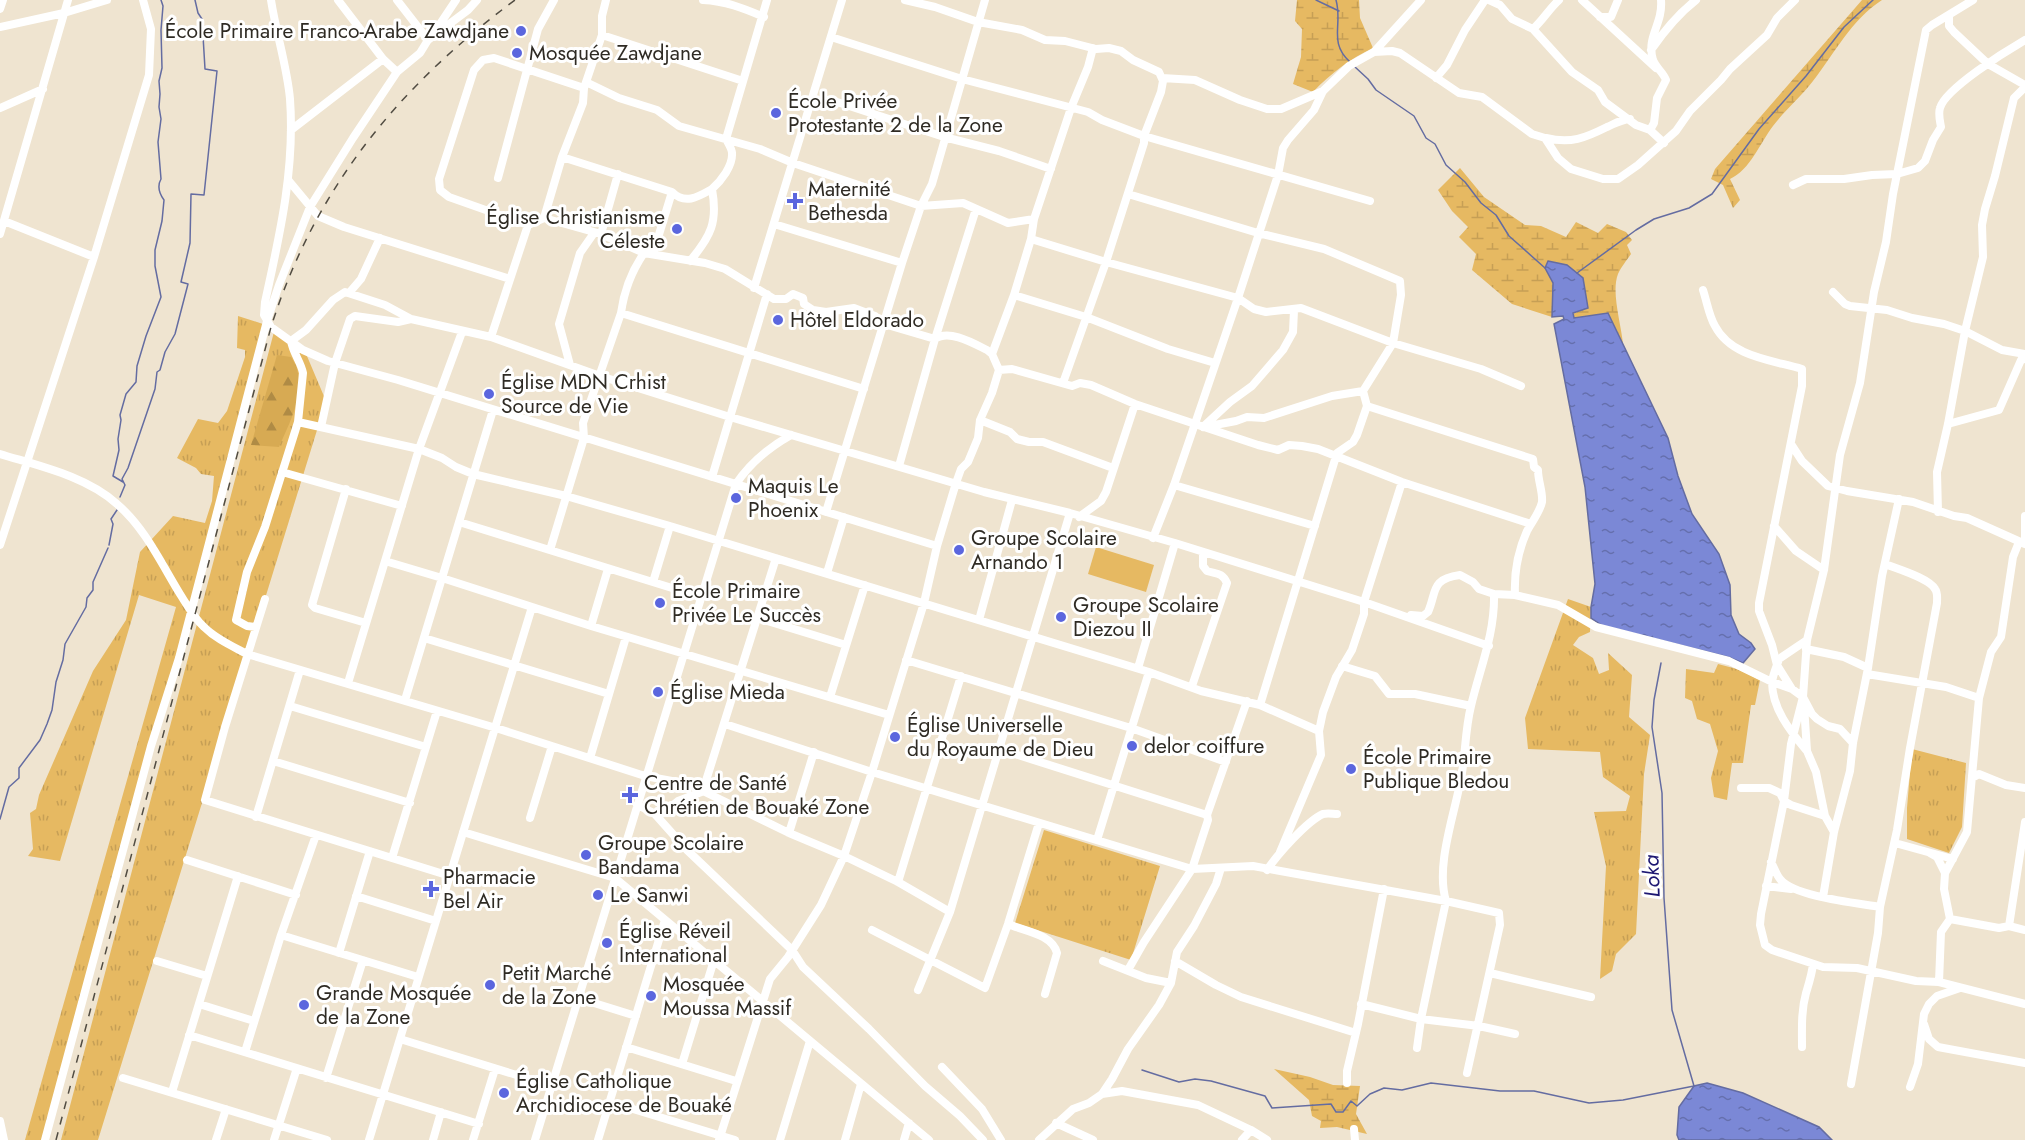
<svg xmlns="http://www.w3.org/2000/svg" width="2025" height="1140" font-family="Jost,sans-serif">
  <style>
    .grass { fill: url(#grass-tufts) }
    .forest { fill: url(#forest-firs) }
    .wetland { fill: url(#wetland-marsh) }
    .park { fill: #e6b962 }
    .water { fill: url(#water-ripples); stroke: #646ca1; stroke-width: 1.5 }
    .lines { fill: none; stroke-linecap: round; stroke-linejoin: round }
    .stream { stroke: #646ca1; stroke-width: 1.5 }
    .minor { stroke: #fff; stroke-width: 8 }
    .rail { stroke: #514c42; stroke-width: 1.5; stroke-dasharray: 8 8; stroke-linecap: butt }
    .poi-dot { fill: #5b66de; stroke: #fff; stroke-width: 2 }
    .labels { text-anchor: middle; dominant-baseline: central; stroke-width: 6; stroke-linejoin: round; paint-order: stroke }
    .poi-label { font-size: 21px; fill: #2f2b24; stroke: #fff; text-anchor: start }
    .water-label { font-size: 22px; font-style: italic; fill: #1d1772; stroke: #fff }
  </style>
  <defs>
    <pattern id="grass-tufts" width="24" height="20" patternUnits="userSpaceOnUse" patternTransform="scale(1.5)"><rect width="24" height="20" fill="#e6b962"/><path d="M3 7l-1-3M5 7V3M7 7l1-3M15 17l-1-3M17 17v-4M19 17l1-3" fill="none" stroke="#c69f55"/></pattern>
    <pattern id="forest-firs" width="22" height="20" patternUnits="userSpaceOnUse" patternTransform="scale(1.5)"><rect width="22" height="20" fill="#d7aa53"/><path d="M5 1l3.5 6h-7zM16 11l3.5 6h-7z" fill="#af8b45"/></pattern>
    <pattern id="wetland-marsh" width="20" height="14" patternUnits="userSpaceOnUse" patternTransform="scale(1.5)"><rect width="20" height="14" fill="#e6b962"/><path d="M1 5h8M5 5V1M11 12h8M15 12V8" fill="none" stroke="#c69f55"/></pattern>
    <pattern id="water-ripples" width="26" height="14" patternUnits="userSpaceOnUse" patternTransform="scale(1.5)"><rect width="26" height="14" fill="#7b88d6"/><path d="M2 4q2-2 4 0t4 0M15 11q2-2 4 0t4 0" fill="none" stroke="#656fad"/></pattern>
  </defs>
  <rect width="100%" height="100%" fill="#efe4d0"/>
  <path class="grass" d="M238 316 263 324 192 603 48 1140H25L176 607 139 595 60 861 28 856 33 849 30 813 36 809 39 795 93 671 126 620 140 552 173 516 205 523 212 501 214 476 201 474 196 468 177 458 198 419 218 423 227 411 245 357V350L237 348Z
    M275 328 304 349 326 401 98 1140H61Z
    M1568 599 1591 607 1590 632 1579 637 1573 645 1593 658 1599 674 1609 670 1608 653 1632 675 1629 717 1650 735 1644 774 1636 934 1616 954 1612 971 1600 979 1606 866 1594 812 1626 811 1630 796 1603 777 1600 752 1528 749 1525 718Z
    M1718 664 1737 669 1760 680 1755 705H1751L1743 763H1732L1727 800 1714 797 1711 778 1718 751 1710 724 1697 719 1692 701 1685 698 1686 669 1714 673Z
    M1912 749 1966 763 1962 827 1949 853 1907 839V808Z
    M1044 830 1160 866 1131 960 1015 923Z"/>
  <path class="forest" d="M277 355 291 357C310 384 291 420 279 447L251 445Z"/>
  <path class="wetland" d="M1297 0H1359L1360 18 1373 48C1350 59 1331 73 1313 92L1293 84 1301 57 1302 29 1295 21Z
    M1862 0H1882C1851 20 1835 53 1813 81 1801 97 1785 110 1773 126 1760 143 1750 170 1730 179L1740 200 1733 208 1723 185 1711 179 1715 169Z
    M1460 168 1484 197 1525 225 1541 226 1566 237 1576 222 1598 233 1607 224 1626 232 1632 240 1627 245 1631 254C1627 260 1621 267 1618 274 1611 292 1621 323 1623 344L1608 314 1574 318 1572 314 1588 308 1553 283 1552 317 1512 304 1472 270 1476 254 1459 237 1468 227 1452 211 1438 190Z
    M1274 1069 1310 1077 1333 1085 1360 1086 1356 1114 1367 1134 1337 1127 1320 1128 1321 1121 1312 1116 1309 1100Z"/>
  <path class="park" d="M1096 547 1154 565 1146 592 1088 574Z"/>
  <path class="water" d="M1548 261 1567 265 1583 278 1588 308 1573 313 1574 318 1608 313 1668 438 1678 476 1692 514 1719 554 1730 585 1731 615 1739 634 1751 643 1755 649 1743 663 1728 657 1603 626 1591 618V607L1595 584 1585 487 1554 324 1564 319 1563 316 1552 317 1553 283 1545 268Z
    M1707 1083 1743 1093 1819 1127 1832 1140H1679L1677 1135 1679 1107 1694 1086Z"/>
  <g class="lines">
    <path class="stream" d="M1316 0 1339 11
      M1336 0C1343 25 1328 42 1350 62
      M1355 67 1368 79 1376 90 1414 116 1426 138 1435 144 1446 165 1465 182 1481 203 1496 215 1509 236 1545 268
      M1577 273 1636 230 1654 219 1689 208 1712 194 1759 129 1806 76 1844 27 1873 0
      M123 482 113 476 119 450 118 439 121 420 120 415 126 394 136 382 137 366 146 336 161 297 155 266V250L162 221 164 200C159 193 157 186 161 179L158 142 161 119 159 107 160 94 159 81 162 68 161 30 163 6 161 0
      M120 497 125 485 122 479 128 468 155 389 157 372 160 370 165 352 175 334 188 284 181 282 190 243 191 194 204 195 217 71 205 69 202 19 198 13 195 0
      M109 545 113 524 111 519 117 510
      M0 819 9 787 19 778V768L40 740 47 724 52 710 56 682 63 660 65 644 86 607 87 598 93 590V582L108 548
      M1142 1070 1179 1082 1195 1079 1211 1081 1265 1096 1272 1108 1331 1104 1336 1112H1343L1351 1101 1357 1106 1370 1094 1384 1088 1402 1090 1431 1083 1500 1091H1534L1589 1103 1623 1100 1694 1086 1672 1010 1664 898 1662 793 1652 727 1654 700 1661 663"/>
    <path class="minor" d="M271 0C276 33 287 66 290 99 295 169 280 234 265 302L264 315 271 327 303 350 328 361 398 380 937 546
      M338 0 383 59 397 72
      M397 0 428 40
      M703 0C725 1 743 8 764 17
      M905 0 935 7 978 22 1022 30 1045 40 1065 41 1096 49 1109 48 1121 51 1133 60 1159 72 1163 81 1161 92 1144 136V143L1106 262 1063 383
      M1489 0 1500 5 1512 19 1533 29 1572 72 1598 90 1605 102 1636 125 1650 130 1664 143
      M1582 0 1656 68
      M1973 0 1932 25 1926 30 1893 194 1886 242 1874 292 1860 383 1840 455 1824 570 1807 640 1803 697 1791 744 1784 801 1761 914 1760 925 1765 945 1772 950 1823 967 1857 968 1916 981 1939 982 2025 1004
      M0 9 3 0
      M1949 15V26L1954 32 1988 64 2025 85
      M1600 17H1611L1618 0
      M0 27 64 13 107 0
      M1533 29C1543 20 1549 9 1559 0
      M434 33 456 0
      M602 35 743 81
      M831 37 962 79 1088 112 1102 120 1144 136 1370 201
      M1651 50C1664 31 1678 14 1696 0
      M1374 52 1392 51 1400 53 1459 93 1482 97 1532 134 1545 138 1558 158 1571 169 1603 179H1618L1638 165 1676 131 1690 111 1721 80 1730 69 1767 35 1777 18 1795 0
      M1162 78 1195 80 1240 100 1267 109H1281L1323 91
      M1436 78 1447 65 1465 30 1485 0
      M586 82 619 98 657 110 679 126 760 149 793 163 921 206 963 203 1008 223 1034 219
      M584 88 494 58 483 60 474 70 439 179 440 190 449 197 528 225 544 218 601 234 644 253 705 263 725 269 774 299H786L793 294 803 298 804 304 813 310 826 312 854 308 875 316 884 324 935 339C949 329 973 343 987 350L992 354 999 370 992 393 980 420 978 438 968 462 961 469 956 483 937 546 924 603 872 772 844 856 821 905 788 957 770 979 719 1140
      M809 104 831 100 944 137 999 151 1051 169
      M0 108 43 89
      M291 130 383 59
      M1650 130 1654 123 1657 98 1666 80C1663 72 1656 68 1653 60 1646 36 1663 25 1661 0
      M1546 138C1571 144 1585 138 1607 127 1616 123 1620 120 1630 119
      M562 157 672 192C685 205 698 197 712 189
      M498 178 538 29 554 0
      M289 181 318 216 344 227 510 279
      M1793 185 1806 179H1844L1872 175 1897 174 1918 168 1925 161 1933 140 1941 127C1940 121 1938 114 1940 108 1945 89 2006 51 2025 40
      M1128 194 1258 233 1324 249 1400 281 1401 295 1393 343 1363 391 1367 406 1357 435 1353 442 1337 453 1260 705
      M544 218 562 157 583 103 584 88 602 35V16L606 0
      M4 221 94 257
      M774 224 902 263
      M0 234 68 0
      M601 234 618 174
      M1031 239 1106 262 1238 298 1254 309 1266 312 1301 308 1393 343 1481 369 1521 386
      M653 254 672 192
      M690 261C711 236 718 222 712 189 721 181 733 166 732 153 732 149 728 143 726 139L767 0
      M754 288 842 0
      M1703 290C1707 302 1709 316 1715 326 1731 357 1772 360 1802 369V386L1759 603V611L1772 645 1777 665 1792 689
      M1833 292 1845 304 1850 306 1887 310 1912 318 1944 324 1965 331 2002 350 2025 354
      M349 293 361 279 380 238
      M1014 295 1086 317 1168 349 1215 363
      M621 313 864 389
      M491 337 528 225
      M992 354 1014 295 1031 239 1034 219 1071 108 1088 67 1093 48
      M570 365 559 324 580 253 594 233
      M999 370 1012 369 1072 386 1080 383 1091 385 1135 404 1258 445 1278 450 1289 445 1302 446 1318 449 1402 482 1531 524
      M1367 406 1533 459 1534 467 1538 470C1538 481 1543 492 1542 502 1540 512 1531 523 1527 531 1518 551 1514 573 1515 595
      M980 420 1010 432 1017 439 1029 442H1043L1113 468
      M298 422 419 449 442 458 456 467 473 474 566 496 670 526 1149 672 1201 691 1260 705 1319 731
      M1948 424 1999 410 2021 360 2025 359
      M321 427 335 363 350 319 355 316 398 322 411 319
      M1203 427 1230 402 1252 386 1283 350 1293 332 1294 310
      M1204 427 1236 421 1247 417 1264 418 1332 396 1363 391
      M1791 444 1802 461 1828 486 1847 491 1913 502 1954 516 1967 518 2025 544
      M0 454C39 466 86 476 117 504 145 528 161 563 180 594 187 605 194 618 204 627 216 639 232 646 247 654L496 728 645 776 704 787
      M899 466 935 339 976 209
      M282 472 402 506
      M712 477 767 294
      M1174 485 1315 526
      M346 489 312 605 315 608 366 623
      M826 512 902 263 921 206 932 184 985 0
      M1938 512 1937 472 1948 424 1965 331 1983 257 1982 225 1985 209 1995 176 2014 98 2025 87
      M2025 516V542
      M1079 517 1101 501 1106 492 1135 404
      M459 522 701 597
      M1774 526 1796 551 1824 570
      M1153 538 1174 485 1238 298 1278 175 1283 148 1288 140 1314 110 1323 91 1349 66 1374 52 1421 0
      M0 545 94 257 149 75 151 29 143 0
      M550 550 584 438 583 423 621 313C624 291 631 272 644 253
      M776 558 704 787 705 792 789 833 844 856 898 882 950 912
      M385 561 442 578 591 626 889 715
      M827 573 844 517
      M653 582 670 526
      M265 599 225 727 205 800 450 876
      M1411 615 1423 616 1428 612C1437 592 1430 579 1460 575L1473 582 1479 589 1494 594 1515 595 1558 605 1596 627 1729 661 1772 682 1792 689 1803 697 1812 714 1817 719 1828 726 1840 729 1853 743
      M758 618 846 645
      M979 620 1012 500
      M591 626 608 569
      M255 627 247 626 236 620 247 572 265 527 298 422 303 373C301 362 293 353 291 341L306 330 333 300 345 292 385 305 411 319 491 337 600 376 730 417 984 492 1070 513 1175 543 1364 602 1489 646
      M424 638 609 694
      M1806 649 1844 657 1868 668
      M906 660 1131 728 1226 762
      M1342 666 1375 676 1389 694H1415L1471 706
      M1138 668 1175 543
      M1867 674 1946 687 1979 698
      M348 683 419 449 462 332
      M1192 686 1227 583C1222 572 1216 574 1207 571L1203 566V552
      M830 697 865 585
      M405 700 493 410
      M1804 705 1807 751 1816 772 1825 816 1834 832
      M290 706 426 747
      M725 724 872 772 1192 869 1253 866 1446 901 1499 913 1500 925 1467 1073
      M999 749 1207 815
      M1806 750C1790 731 1772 708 1772 682 1773 674 1777 666 1779 659L1807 640
      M590 758 626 637
      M273 761 410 803
      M1972 778 1979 774 2006 785 2025 788
      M1741 788H1769L1780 793 1784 801 1791 805 1825 816
      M637 805 654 813 687 850 792 950 803 967 869 1029 925 1086 960 1116 983 1140
      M256 817 300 670
      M658 817 678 801 704 791
      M530 818 552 746
      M463 832 615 878 929 1140
      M789 833 814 752
      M1097 840 1149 672
      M1895 843 1953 859
      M1280 852 1321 755 1319 731 1323 712 1336 677 1352 650 1364 614V602L1402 482
      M1930 853 1937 857 1945 873
      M392 858 437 711
      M187 860 296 895
      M1771 862C1774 867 1776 874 1780 879 1794 897 1857 903 1880 907
      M1267 870C1277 855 1307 821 1323 814 1328 813 1333 814 1337 814
      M898 882 961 676
      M1766 886 1791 889
      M356 896 436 921
      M1823 897 1834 832 1850 771 1853 743 1868 668 1882 576 1899 499
      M1950 919 1944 889 1945 873 1967 832 1979 698 1991 652 2001 637 2013 557 2019 542
      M1950 919 1999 928 2009 926 2025 930
      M1008 924C1024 931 1052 934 1057 953L1045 994
      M2009 926 2025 822
      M872 930 985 988 1008 924 1039 823
      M281 935 418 977
      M339 953 370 851
      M157 961 207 976
      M1103 961 1146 978 1171 983
      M1175 961 1216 985 1241 997 1356 1033
      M1128 970 1144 942 1192 869 1208 820 1207 815 1247 701
      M1490 973 1591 997
      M1939 982 1941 932 1950 919
      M918 990 950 912 1070 513
      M578 998 636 1016
      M199 1004 254 1021
      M1361 1004 1421 1019 1479 1026 1515 1034
      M1924 1024 1929 1039 1938 1047 2025 1063
      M189 1035 479 1124
      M400 1039 552 1086
      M626 1047 736 1081
      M1802 1047C1802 1029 1801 1011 1806 993 1809 983 1812 974 1813 964
      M1417 1048 1421 1019 1446 901C1436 868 1452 822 1459 788 1466 761 1464 734 1471 706 1480 668 1495 634 1494 594
      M245 1052 281 935 316 835
      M682 1064 714 960
      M942 1067 982 1109 1001 1140
      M123 1078 327 1140
      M326 1078 363 960
      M1347 1083V1071L1358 1024 1384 889
      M1851 1084 1878 933 1880 907 1897 830 1910 748 1937 603C1937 598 1938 593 1935 589 1929 578 1897 569 1885 564
      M1910 1087 1918 1064 1924 1014 1929 1004 1937 996 1960 988
      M172 1092 238 876
      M1102 1094 1122 1091 1198 1105 1251 1130
      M610 1102 735 1140
      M0 1121 4 1140
      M1056 1123 1093 1140
      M1354 1129 1355 1140
      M45 1140 151 746 179 658 267 321 279 285 310 207 353 138 397 72 420 53 428 40 468 10 477 0
      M216 1140 226 1109
      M274 1140 297 1068
      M369 1140 532 607
      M433 1140 441 1112
      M473 1140 495 1069
      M535 1140 736 484C750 463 768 448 791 435
      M598 1140 665 920
      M780 1140 810 1041
      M845 1140 861 1084
      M904 1140 909 1123
      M1039 1140 1073 1109 1089 1103 1102 1094 1112 1079 1128 1049 1159 1005 1171 983 1177 952 1194 926 1216 884 1221 868
      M1242 1140 1251 1130 1267 1140"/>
    <path class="rail" d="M56 1140 271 327C315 188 399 86 515 0"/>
  </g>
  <g class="poi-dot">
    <circle cx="521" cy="31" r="6"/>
    <circle cx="517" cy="53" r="6"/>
    <circle cx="776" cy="113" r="6"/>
    <path d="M792 192h6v6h6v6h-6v6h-6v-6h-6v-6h6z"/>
    <circle cx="677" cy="229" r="6"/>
    <circle cx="778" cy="320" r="6"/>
    <circle cx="489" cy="394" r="6"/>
    <circle cx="736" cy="498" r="6"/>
    <circle cx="959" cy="550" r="6"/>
    <circle cx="660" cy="603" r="6"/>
    <circle cx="1061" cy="617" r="6"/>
    <circle cx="658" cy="692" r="6"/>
    <circle cx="895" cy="737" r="6"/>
    <circle cx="1132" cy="746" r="6"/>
    <circle cx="1351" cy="769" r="6"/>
    <path d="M627 786h6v6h6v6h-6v6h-6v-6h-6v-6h6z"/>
    <circle cx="586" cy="855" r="6"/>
    <path d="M428 880h6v6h6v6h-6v6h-6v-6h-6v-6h6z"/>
    <circle cx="598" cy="895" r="6"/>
    <circle cx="607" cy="943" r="6"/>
    <circle cx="490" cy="985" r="6"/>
    <circle cx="651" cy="996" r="6"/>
    <circle cx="304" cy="1005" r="6"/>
    <circle cx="504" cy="1093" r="6"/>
  </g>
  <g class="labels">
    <g class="poi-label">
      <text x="509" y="31" text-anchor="end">École Primaire Franco-Arabe Zawdjane</text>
      <text x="529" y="53">Mosquée Zawdjane</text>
      <text x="788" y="101">École Privée<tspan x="788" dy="24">Protestante 2 de la Zone</tspan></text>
      <text x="808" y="189">Maternité<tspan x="808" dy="24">Bethesda</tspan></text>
      <text x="665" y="217" text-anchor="end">Église Christianisme<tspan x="665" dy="24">Céleste</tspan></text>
      <text x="790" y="320">Hôtel Eldorado</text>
      <text x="501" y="382">Église MDN Crhist<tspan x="501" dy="24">Source de Vie</tspan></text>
      <text x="748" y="486">Maquis Le<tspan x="748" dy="24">Phoenix</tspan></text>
      <text x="971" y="538">Groupe Scolaire<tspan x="971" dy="24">Arnando 1</tspan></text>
      <text x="672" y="591">École Primaire<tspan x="672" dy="24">Privée Le Succès</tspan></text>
      <text x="1073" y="605">Groupe Scolaire<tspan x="1073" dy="24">Diezou II</tspan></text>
      <text x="670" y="692">Église Mieda</text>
      <text x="907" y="725">Église Universelle<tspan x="907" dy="24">du Royaume de Dieu</tspan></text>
      <text x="1144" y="746">delor coiffure</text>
      <text x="1363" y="757">École Primaire<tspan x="1363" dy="24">Publique Bledou</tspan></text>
      <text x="644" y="783">Centre de Santé<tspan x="644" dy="24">Chrétien de Bouaké Zone</tspan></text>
      <text x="598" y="843">Groupe Scolaire<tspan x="598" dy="24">Bandama</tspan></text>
      <text x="443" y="877">Pharmacie<tspan x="443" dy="24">Bel Air</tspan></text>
      <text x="610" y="895">Le Sanwi</text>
      <text x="619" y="931">Église Réveil<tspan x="619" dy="24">International</tspan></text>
      <text x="502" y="973">Petit Marché<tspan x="502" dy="24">de la Zone</tspan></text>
      <text x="663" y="984">Mosquée<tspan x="663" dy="24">Moussa Massif</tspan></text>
      <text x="316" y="993">Grande Mosquée<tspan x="316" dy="24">de la Zone</tspan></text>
      <text x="516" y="1081">Église Catholique<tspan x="516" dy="24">Archidiocese de Bouaké</tspan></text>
    </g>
    <g class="water-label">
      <text transform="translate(1651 876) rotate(-92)">Loka</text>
    </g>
  </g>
</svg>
